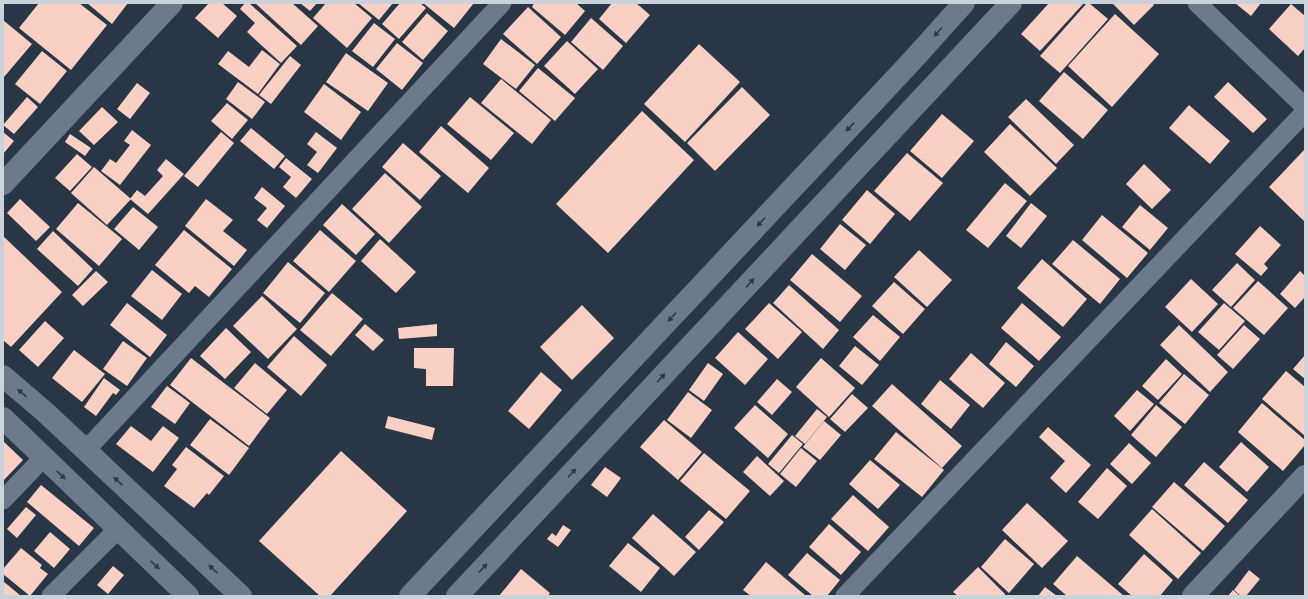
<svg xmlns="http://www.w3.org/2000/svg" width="1308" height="599" font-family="'Sofia Sans Condensed',sans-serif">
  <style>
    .building { fill: #fad0c5 }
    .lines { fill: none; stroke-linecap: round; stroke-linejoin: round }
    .street { stroke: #6c7b8c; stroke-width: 19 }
    .secondary { stroke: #6c7b8c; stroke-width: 22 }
    .oneway { fill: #2c3949 }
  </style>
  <rect width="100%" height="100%" fill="#293645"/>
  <path class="building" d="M39 3H79L107 25 71 70 19 28Z
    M87 3H128L112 24Z
    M209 3H222L237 16 218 38 195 18Z
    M245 3H249L297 46 281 63 247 32 255 23 240 9Z
    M255 3H292L318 26 301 45Z
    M300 3H317L310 11Z
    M326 3H354L372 18 347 48 313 18Z
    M358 3H393L379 20Z
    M400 3H420L426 8 399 39 382 24Z
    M423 3H474L454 28Z
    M534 3H576L585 11 565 35 532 7Z
    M612 3H636L650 15 626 43 599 19Z
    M1049 3H1084L1040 51 1021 34Z
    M1087 3H1089L1108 19 1060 73 1040 56Z
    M1112 3H1152L1154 5 1134 25Z
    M1235 3H1261L1251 16Z
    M1291 4 1305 16V48L1298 56 1269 29Z
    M528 7 561 37 537 64 503 34Z
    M427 13 448 31 423 60 402 42Z
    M1115 14 1159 54 1112 107 1068 66Z
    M591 18 623 46 603 70 571 42Z
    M3 20 32 44 4 77 3 76Z
    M374 23 395 39 373 67 352 51Z
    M501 39 535 65 516 89 483 64Z
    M567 41 598 69 575 94 544 66Z
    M397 43 423 63 402 90 376 69Z
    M699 44 740 82 685 142 644 104Z
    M262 50 280 64 258 94 218 64 228 51 249 67Z
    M42 51 67 71 40 104 15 84Z
    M346 53 388 83 368 111 326 82Z
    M290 56 301 65 271 104 259 95Z
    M538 68 575 98 555 121 519 91Z
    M1064 72 1108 110 1083 139 1039 101Z
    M501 79 551 120 532 144 481 103Z
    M238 82 265 102 252 119 226 99Z
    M1228 82 1267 119 1253 133 1214 97Z
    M137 83 150 93 130 119 117 109Z
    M324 84 361 112 341 140 304 112Z
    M742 87 770 115 715 171 687 143Z
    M27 97 38 107 14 134 3 125Z
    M470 97 514 133 491 160 447 124Z
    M1026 99 1074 145 1056 164 1008 117Z
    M227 103 248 120 232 139 211 121Z
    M1189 105 1230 141 1210 164 1169 128Z
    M102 107 118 122 94 145 79 131Z
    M642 111 694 160 608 253 556 204Z
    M942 114 974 141 942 178 910 151Z
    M1010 124 1057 168 1030 196 984 152Z
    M441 126 489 168 468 193 419 152Z
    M251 128 285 156 274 169 240 141Z
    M132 130 151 145 120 185 101 171 110 159 116 163 130 145 124 141Z
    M3 132 14 141 3 154Z
    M221 132 234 143 198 187 184 176Z
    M316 132 337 148 318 173 307 165 317 152 307 144Z
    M70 134 91 148 85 156 65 142Z
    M403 143 441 176 420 200 382 167Z
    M1305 149V222L1269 187Z
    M907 153 943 183 910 221 874 191Z
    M77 154 92 167 70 191 55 178Z
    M286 158 312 179 296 198 283 187 291 177 279 167Z
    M166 159 184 174 148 214 130 199 137 190 145 196 163 176 157 170Z
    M1144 164 1171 190 1152 209 1126 184Z
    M94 167 131 199 107 225 71 193Z
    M385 173 422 207 389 243 352 209Z
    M1005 183 1027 201 988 248 966 230Z
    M262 187 285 206 267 228 257 220 267 208 254 198Z
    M867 190 895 214 870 244 842 220Z
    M20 199 50 227 36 241 7 213Z
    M206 199 233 220 223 231 247 250 234 266 185 226Z
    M78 203 122 239 99 266 56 229Z
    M1031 203 1047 216 1021 248 1006 236Z
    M342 204 375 234 356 255 323 225Z
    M1140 205 1168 228 1150 250 1122 227Z
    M133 207 158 227 139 250 114 229Z
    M1102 215 1148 253 1127 278 1082 240Z
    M840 224 866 245 845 270 820 249Z
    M1260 226 1281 245 1264 264 1268 268 1261 276 1235 254Z
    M184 230 232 269 209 297 195 286 189 293 155 265Z
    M320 230 356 261 329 292 293 261Z
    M53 231 93 269 78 286 37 249Z
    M3 236 62 292 11 347 3 340Z
    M380 239 416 272 396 293 361 261Z
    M1073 240 1120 279 1100 304 1052 264Z
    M919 250 952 280 927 307 894 277Z
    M812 254 862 296 840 322 790 280Z
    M1042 259 1087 299 1063 327 1017 288Z
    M288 262 325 293 300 323 263 293Z
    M1237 263 1255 280 1231 307 1212 290Z
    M152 270 182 294 162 320 131 296Z
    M96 271 108 282 83 306 72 295Z
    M1300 271 1305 276V297L1295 308 1280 294Z
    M1191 279 1218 304 1192 332 1165 307Z
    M1258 281 1288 308 1264 335 1233 308Z
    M894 282 925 309 903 334 872 306Z
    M789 285 839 330 823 349 773 303Z
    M332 293 363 319 331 356 300 330Z
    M262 296 297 329 268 359 233 326Z
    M127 303 167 335 150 357 110 325Z
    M769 303 802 332 778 359 745 329Z
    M1022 303 1061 337 1039 361 1001 328Z
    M1224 303 1245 321 1219 350 1198 332Z
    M582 305 614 338 572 380 540 347Z
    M873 315 900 337 880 361 853 337Z
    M45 321 64 338 38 367 19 350Z
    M365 324 384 340 373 351 355 335Z
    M437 324V336L399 339 398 328Z
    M1179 325 1228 372 1210 392 1160 345Z
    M1244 325 1260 339 1233 369 1217 355Z
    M226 328 251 352 225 379 200 356Z
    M738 332 768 359 745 385 715 358Z
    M294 336 327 365 301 396 267 367Z
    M123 341 147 358 127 386 103 369Z
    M1006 342 1034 366 1016 387 989 364Z
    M855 346 879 365 862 385 839 366Z
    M414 348H454L453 386H426V369L414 368Z
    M74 350 105 374 82 402 52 378Z
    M971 353 1005 383 983 408 949 379Z
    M1305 355V379L1293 369Z
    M191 358 270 418 249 446 170 385Z
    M821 358 855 388 829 417 796 387Z
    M1166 359 1182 374 1158 400 1142 386Z
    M255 363 287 390 267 414 234 388Z
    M708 363 723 374 704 401 689 390Z
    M1286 371 1305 387V436L1262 399Z
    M541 372 562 390 529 429 508 411Z
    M1184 374 1209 395 1185 424 1159 403Z
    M104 378 120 390 116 395 113 393 96 416 84 407Z
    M777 379 792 392 772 415 757 402Z
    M940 380 970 405 951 429 921 404Z
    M892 384 962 446 942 468 872 406Z
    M167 386 190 403 175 424 151 407Z
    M1137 390 1154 404 1130 431 1114 416Z
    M688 392 712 410 691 438 667 420Z
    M852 394 868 408 845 432 830 419Z
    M1262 403 1305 440V445L1283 471 1238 432Z
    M755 405 788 434 768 458 734 428Z
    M1156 405 1182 427 1156 457 1131 435Z
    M817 409 827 417 805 444 795 436Z
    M388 416 435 428 432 440 385 428Z
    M210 419 249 448 229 475 190 445Z
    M664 420 702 452 678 480 640 447Z
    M824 421 841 435 820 460 803 447Z
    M131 426 151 441 163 426 179 438 153 472 116 444Z
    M1048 427 1091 465 1066 493 1050 478 1065 461 1039 437Z
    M896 432 944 470 922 497 874 459Z
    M792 435 803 444 779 473 768 464Z
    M3 441 23 460 3 481Z
    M1241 442 1269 467 1247 492 1219 467Z
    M1129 443 1151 463 1132 484 1110 464Z
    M186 447 224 476 209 495 207 493 194 508 164 486 177 469 172 465Z
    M801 448 817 461 796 487 780 474Z
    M341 451 407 511 330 596H320L259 541Z
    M704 453 750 491 726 519 680 481Z
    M757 456 784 481 770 496 743 472Z
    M870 460 900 485 878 509 849 484Z
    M1204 462 1248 500 1228 523 1184 485Z
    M605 467 621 478 607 497 591 485Z
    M1107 468 1127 486 1098 519 1078 502Z
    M1174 482 1225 526 1203 551 1152 507Z
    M41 485 94 528 79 546 27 502Z
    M853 495 889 527 868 551 831 519Z
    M1027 503 1068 541 1042 568 1002 530Z
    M26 507 36 515 17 538 7 529Z
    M1152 509 1201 553 1178 579 1129 535Z
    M709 510 724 522 699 550 685 537Z
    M653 514 696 552 674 576 632 538Z
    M829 524 861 552 841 575 809 547Z
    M563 525 571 530 558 547 547 539 552 533 556 536Z
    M50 532 70 549 54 568 34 551Z
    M1005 539 1034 564 1009 593 981 567Z
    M628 543 660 568 641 592 609 566Z
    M21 548 42 565 40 568 48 574 30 596 3 574V569Z
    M807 553 840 580 827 596H813L788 575Z
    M1144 554 1173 580 1160 596H1132L1118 584Z
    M1077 556 1124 596H1067L1053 584Z
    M766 562 806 596H751L743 590Z
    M113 566 124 575 108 594 97 585Z
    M978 567 1005 594 1004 596H958L953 592Z
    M521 569 550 593 548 596H499Z
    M1249 570 1260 579 1246 596H1241L1234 590Z
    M3 581 21 596H3Z
    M1045 587 1057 596H1038Z
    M1233 590 1240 596H1228Z"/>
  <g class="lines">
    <path class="street" d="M1197 3 1305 107
      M86 450 502 3
      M3 500 43 458
      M51 596 118 529
      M845 596 1305 112"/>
    <path class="secondary" d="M3 184 172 3
      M3 376 45 412 241 596
      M3 418 188 596
      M410 596 910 63 964 3
      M457 596 1011 3
      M1193 596 1305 476"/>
  </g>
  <defs><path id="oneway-solid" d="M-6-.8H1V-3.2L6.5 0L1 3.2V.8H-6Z"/></defs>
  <g class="oneway">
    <use href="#oneway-solid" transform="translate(938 32) rotate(132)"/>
    <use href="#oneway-solid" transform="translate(850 127) rotate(133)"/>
    <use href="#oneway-solid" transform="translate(761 222) rotate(133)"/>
    <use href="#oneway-solid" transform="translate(750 283) rotate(-47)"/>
    <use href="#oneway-solid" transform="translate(672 317) rotate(133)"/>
    <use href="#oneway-solid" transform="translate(661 378) rotate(-47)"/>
    <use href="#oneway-solid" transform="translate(22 393) rotate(-139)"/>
    <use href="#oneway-solid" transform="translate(572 473) rotate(-47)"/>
    <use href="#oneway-solid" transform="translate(61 475) rotate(44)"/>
    <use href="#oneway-solid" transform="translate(118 481) rotate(-137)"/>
    <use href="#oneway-solid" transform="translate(155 565) rotate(43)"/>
    <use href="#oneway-solid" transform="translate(483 568) rotate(-47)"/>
    <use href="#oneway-solid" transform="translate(213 569) rotate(-137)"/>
  </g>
  <rect width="1308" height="599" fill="none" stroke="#cad2dc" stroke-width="8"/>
</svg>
